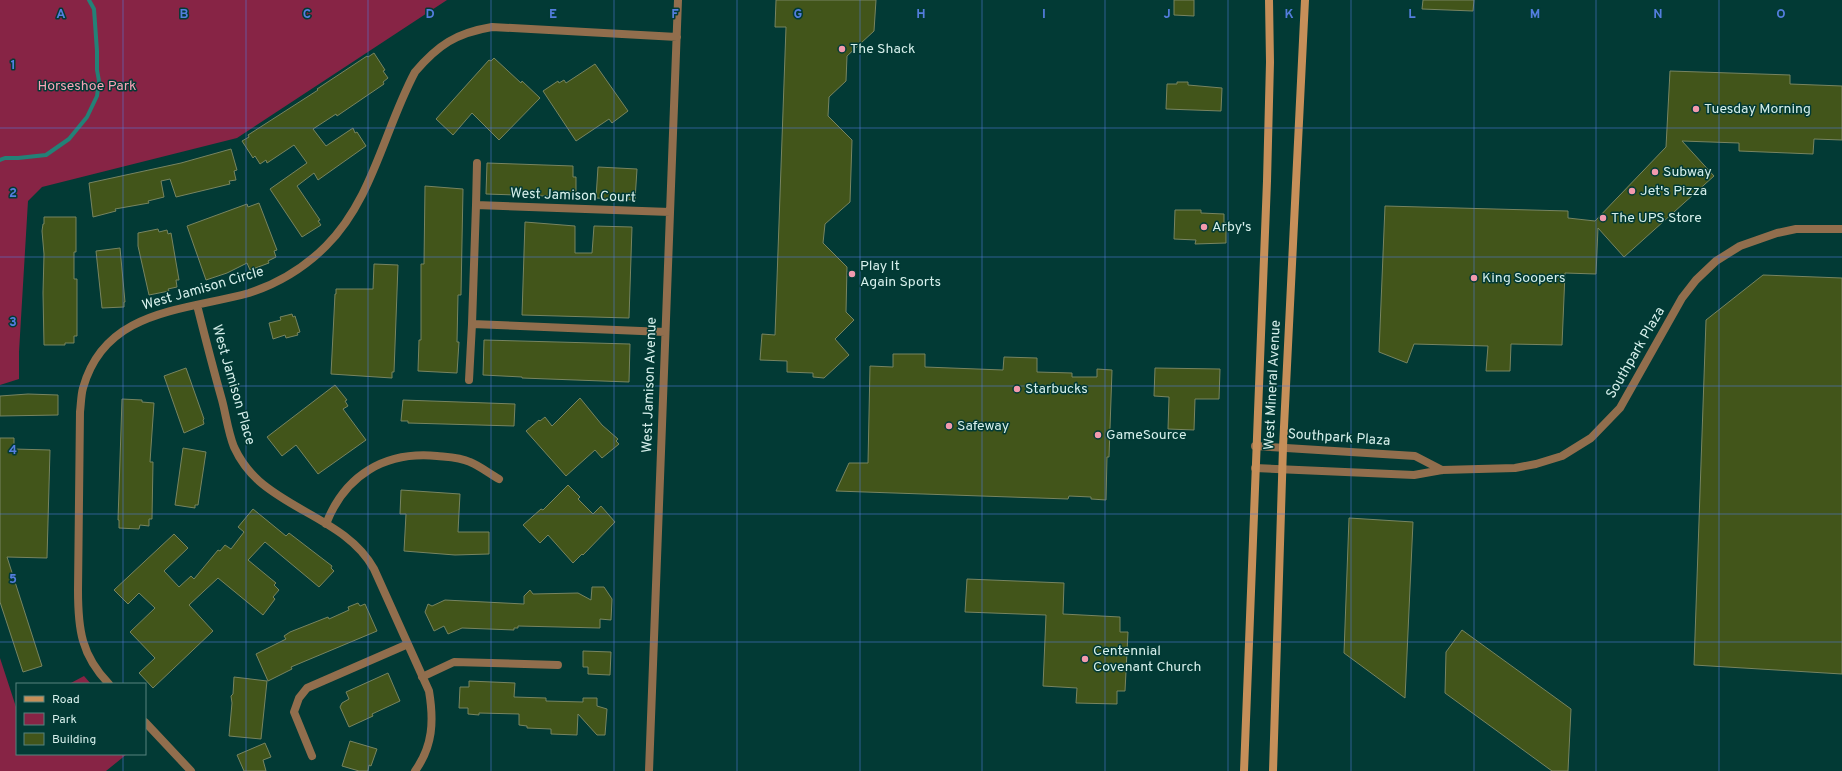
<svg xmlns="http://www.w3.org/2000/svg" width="1842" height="771" font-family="Overpass,sans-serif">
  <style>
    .green { fill: #872445 }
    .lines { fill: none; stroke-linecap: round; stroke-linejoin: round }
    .stream { stroke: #238177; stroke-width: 4 }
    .building { fill: #42551a; stroke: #778461 }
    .street { stroke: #916e4d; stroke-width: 8 }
    .secondary { stroke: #c68f59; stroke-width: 8 }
    .grid { fill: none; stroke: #547ede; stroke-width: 1; stroke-opacity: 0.55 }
    .poi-dot { fill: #f29aae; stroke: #023a35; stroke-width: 1.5 }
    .labels { text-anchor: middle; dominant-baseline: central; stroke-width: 3; stroke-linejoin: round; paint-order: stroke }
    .poi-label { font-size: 14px; fill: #d5efeb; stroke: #023a35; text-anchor: start }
    .park-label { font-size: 14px; fill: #f8a2b6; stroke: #023a35 }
    .street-label { font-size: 14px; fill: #d5efeb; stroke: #023a35 }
    .grid-label { font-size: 13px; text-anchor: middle; font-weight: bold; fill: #547ede; stroke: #023a35; stroke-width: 3; stroke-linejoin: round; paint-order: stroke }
  </style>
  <rect width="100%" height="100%" fill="#023a35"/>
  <path class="green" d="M0 0H447L237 138 42 187 28 201 19 352V379L0 385Z
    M0 658 17 710V754H127L106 771H0Z
    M84 676 91 684H69Z"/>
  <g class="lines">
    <path class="stream" d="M0 160 5 158H18L46 155 69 139 87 117 97 96 99 81 97 70V51L94 9 89 0"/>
  </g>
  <path class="building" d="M776 0H876L874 31 847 56 846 81 829 97 828 116 852 140 850 202 825 224 823 243 847 267 846 312 854 320 835 339 849 355 824 378 813 377V373L787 372V361L760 360 762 334 775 335 786 27H775Z
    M1174 0H1194V16L1174 15Z
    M1423 0H1474L1473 11 1422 9Z
    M374 53 385 70 383 71 388 78 383 82 384 84 337 116 336 114 313 129 326 146 353 128 355 133 357 132 366 146 318 180 314 173 297 186 320 220 318 221 321 225 302 237 270 189 307 163 294 145 267 163 266 160 260 164 255 156 253 158 242 141 249 137 248 135 318 90 317 89 367 56 368 57Z
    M494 58 521 83 522 81 540 98 499 140 472 113 453 135 436 119 489 60 491 61Z
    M595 64 628 111 612 123 609 119 576 141 543 91 558 81 559 83 564 80 566 83Z
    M1670 71 1790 75V84L1842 86V140L1814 139 1813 154 1739 151V143L1682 141 1714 176 1624 257 1598 228 1596 274 1565 273 1562 345 1511 344 1510 371H1486L1488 346 1414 344 1407 363 1379 352 1385 206 1568 211V218L1595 221 1666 147Z
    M1177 82H1188V85L1222 88 1221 111 1166 109 1167 84H1177Z
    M231 149 237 170 234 171 236 180 229 181 230 184 176 197 170 179 161 181 164 197 148 201 149 203 115 209 116 211 93 217 89 183 181 163Z
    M487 163 573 166V177H576V197L486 194Z
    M598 167 637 169 635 200 596 198Z
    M425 186 463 189 461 295H458L457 342H459L457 373 418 371 419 340H421V264H424Z
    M259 203 277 250 274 251 276 257 268 261 269 263 250 270 247 263 227 273 206 280 187 226 247 204 248 207Z
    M1175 210H1201V213L1224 214V223H1226V243L1195 244 1196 240 1174 239Z
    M44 217H76V252H74V279H77V336H74V343H65V345H44L43 293 44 254 42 231 43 224H44Z
    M525 222 575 226V253H592L594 226 632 227 629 318 522 315Z
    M158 229 159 232 167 230 168 234 171 233 179 280H176L177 287 168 289 169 291 149 295 138 246V233Z
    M120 248 125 302H124V307L102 308 96 251Z
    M374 264 398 265 394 372H392V378L331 374 335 294H336V289H373Z
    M1763 275 1842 278V674L1694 665 1706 320Z
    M292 314 293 317 295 316 300 332 297 333 298 335 286 338 285 335 273 339 269 323 281 320 280 317Z
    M484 340 630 344 629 382 522 378V377L483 375Z
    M893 354H925V367L1003 370 1004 357 1037 358V372L1072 373V377H1097V369L1112 370 1109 457H1107L1106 500 1091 499V497L1069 496 1068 499 836 491 849 463H868L870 366 893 367Z
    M186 368 204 419 203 420 204 424 184 433 164 376Z
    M1155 368 1220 369 1219 399H1195L1194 430 1168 429 1169 397 1154 396Z
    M335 385 347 400 345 401 348 406 343 409 366 440 318 474 296 445 282 456 267 437Z
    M28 394 58 395V415L0 416V396Z
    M580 398 602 425 618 439 616 441 619 444 602 458 595 450 566 476 526 431 539 420 540 421 545 417 552 426Z
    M122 399 142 400V402L154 403 150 462H153L152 519H149V526L140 525 139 529 119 528V520H118Z
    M403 400 515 404 514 426 408 423V421H401Z
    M0 438H14V449L50 450 47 558 7 557 42 666 23 672 0 602Z
    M183 448 206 452 198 505H195V508L175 505Z
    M568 485 580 497 578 499 593 514 601 506 615 522 583 555 582 554 573 563 548 535 540 543 523 525 541 509 543 510Z
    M401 490 460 494 458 532H489V554L455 555 404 551 406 514H400Z
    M253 509 286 536 289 533 332 566 331 568 334 571 319 587 265 542 248 560 276 583 274 585 279 590 273 597 275 599 263 615 218 578 189 605 213 631 153 688 139 673 155 658 130 632 155 608 139 593 128 604 114 590 174 534 188 548 164 571 179 587 191 576 194 579 218 550 220 551 225 545 231 549 244 532 238 527Z
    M1349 518 1413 522 1405 698 1344 653Z
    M967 579 1064 583 1063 614 1120 617V632H1128L1125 691H1117V704L1076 703 1077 688 1043 686 1046 615 965 612Z
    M592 587H604L612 599 611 620 600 619V628L518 626V628H514V630L462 628 448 634 444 626 434 631 425 612 428 604 432 606 445 600 524 604V596L530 590 533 594 578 593 591 600Z
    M358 603 360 606 365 604 377 631 291 667 292 669 268 681 256 654 286 639 284 636 290 632 328 617 329 619 349 610 348 607Z
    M1462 630 1571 709 1568 771H1552L1445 693 1446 652Z
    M583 651 611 652 610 675 588 674V667H583Z
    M388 673 400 701 372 714 373 716 349 727 340 707 342 703 349 699 346 692Z
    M234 677 267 681 261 739 229 736 232 703 231 696 233 694Z
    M469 681 515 683 514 697 546 698V701L583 702V698H597V706L607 709 605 735H597L578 714 577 735 551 734V729L527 728V726L519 725V714L479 713V715L468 714V708H459L460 687H469Z
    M350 741 377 749 371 766 369 765 368 771H359L342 766Z
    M265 743 271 757 263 760 266 771H244L237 755Z"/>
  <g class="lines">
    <path class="street" d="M476 205 477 163
      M197 305C205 337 213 368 222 400 226 415 228 432 234 447 240 460 249 472 259 481 295 513 350 525 374 569L429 691C434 721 433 746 415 771
      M665 332 472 324 476 205 670 212
      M469 380 472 324
      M1255 446 1415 456 1442 470
      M1255 468 1414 475 1442 470 1515 468 1536 464 1562 456 1591 438 1620 408 1682 298 1696 280 1716 261 1740 246 1777 233 1796 229H1842
      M326 524C345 475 385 451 437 456 448 457 460 457 470 462 480 466 490 474 499 479
      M422 677 454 662 558 665
      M109 684C81 655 78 629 78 590L80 412C81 404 81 395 83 388 105 309 184 311 249 293 277 284 305 267 326 246 373 199 384 130 415 72 438 45 456 33 492 27L677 37
      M145 722 191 771
      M312 756 294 712 299 698 307 688 408 644
      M649 771 678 0"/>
    <path class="secondary" d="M1244 771 1267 181 1270 62 1269 0
      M1273 771 1283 447 1305 0"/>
  </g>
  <path class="grid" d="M123 0V684M246 0V771M368 0V771M491 0V771M614 0V771M737 0V771M860 0V771M982 0V771M1105 0V771M1228 0V771M1351 0V771M1474 0V771M1596 0V771M1719 0V771M0 128H1842M0 257H1842M0 386H1842M0 514H1842M0 642H1842M123 754V771"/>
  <g class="poi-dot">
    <circle cx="842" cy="49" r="4"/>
    <circle cx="1696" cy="109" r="4"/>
    <circle cx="1655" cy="172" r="4"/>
    <circle cx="1632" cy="191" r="4"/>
    <circle cx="1603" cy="218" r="4"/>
    <circle cx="1204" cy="227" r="4"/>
    <circle cx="852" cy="274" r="4"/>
    <circle cx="1474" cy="278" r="4"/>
    <circle cx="1017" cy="389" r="4"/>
    <circle cx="949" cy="426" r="4"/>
    <circle cx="1098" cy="435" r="4"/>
    <circle cx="1085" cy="659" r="4"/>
  </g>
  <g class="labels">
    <g class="poi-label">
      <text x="850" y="49">The Shack</text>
      <text x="1704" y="109">Tuesday Morning</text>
      <text x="1663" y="172">Subway</text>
      <text x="1640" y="191">Jet's Pizza</text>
      <text x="1611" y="218">The UPS Store</text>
      <text x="1212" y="227">Arby's</text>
      <text x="860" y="266">Play It<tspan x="860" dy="16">Again Sports</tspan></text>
      <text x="1482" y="278">King Soopers</text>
      <text x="1025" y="389">Starbucks</text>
      <text x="957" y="426">Safeway</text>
      <text x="1106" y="435">GameSource</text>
      <text x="1093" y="651">Centennial<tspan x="1093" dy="16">Covenant Church</tspan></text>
    </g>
    <g class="park-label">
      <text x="87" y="86">Horseshoe Park</text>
    </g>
    <g class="street-label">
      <text transform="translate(573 196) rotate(2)">West Jamison Court</text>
      <text transform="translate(203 289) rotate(-16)">West Jamison Circle</text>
      <text transform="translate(1636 353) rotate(-60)">Southpark Plaza</text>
      <text transform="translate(233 385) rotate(74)">West Jamison Place</text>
      <text transform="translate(650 385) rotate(-88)">West Jamison Avenue</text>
      <text transform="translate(1273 385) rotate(-87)">West Mineral Avenue</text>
      <text transform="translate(1339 438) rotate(4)">Southpark Plaza</text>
    </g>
  </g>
  <g class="grid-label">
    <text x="61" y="18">A</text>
    <text x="184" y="18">B</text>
    <text x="307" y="18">C</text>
    <text x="430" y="18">D</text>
    <text x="553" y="18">E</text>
    <text x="675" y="18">F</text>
    <text x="798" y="18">G</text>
    <text x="921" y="18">H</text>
    <text x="1044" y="18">I</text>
    <text x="1167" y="18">J</text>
    <text x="1289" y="18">K</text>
    <text x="1412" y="18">L</text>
    <text x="1535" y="18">M</text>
    <text x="1658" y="18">N</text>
    <text x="1781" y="18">O</text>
    <text x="13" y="69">1</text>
    <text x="13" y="197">2</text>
    <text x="13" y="326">3</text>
    <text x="13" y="454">4</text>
    <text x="13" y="583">5</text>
  </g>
  <rect x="16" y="683" width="130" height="72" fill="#023a35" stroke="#56827e"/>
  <rect x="24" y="696" width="20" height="6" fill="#c68f59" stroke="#56827e"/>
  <text x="52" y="703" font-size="12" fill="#d5efeb">Road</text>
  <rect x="24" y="713" width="20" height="12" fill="#872445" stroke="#56827e"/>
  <text x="52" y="723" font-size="12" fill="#d5efeb">Park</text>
  <rect x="24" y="733" width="20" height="12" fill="#42551a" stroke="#56827e"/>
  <text x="52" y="743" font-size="12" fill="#d5efeb">Building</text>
</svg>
